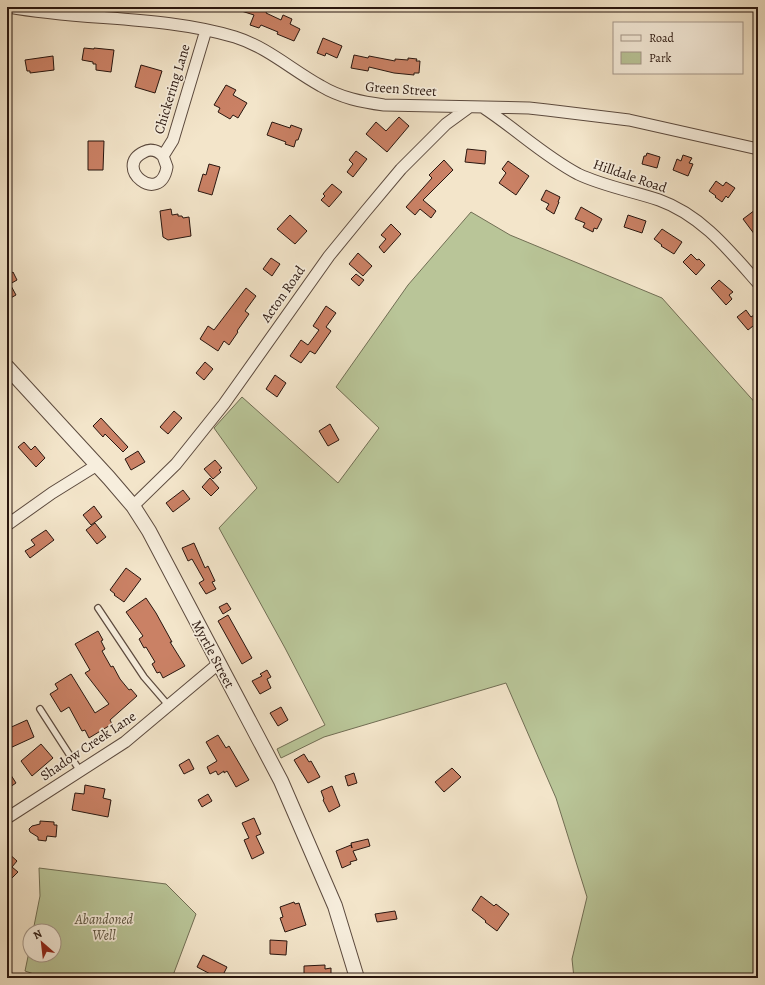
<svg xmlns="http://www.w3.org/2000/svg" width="765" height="985" font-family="Alegreya,serif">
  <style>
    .green { fill: #b9c598; stroke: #716e54 }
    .building { fill: #ca8165; stroke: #29160f }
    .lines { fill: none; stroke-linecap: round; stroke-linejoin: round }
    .service-casing { stroke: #5c4a3e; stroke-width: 8 }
    .minor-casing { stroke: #5c4a3e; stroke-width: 13 }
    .tertiary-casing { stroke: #5c4a3e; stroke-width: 16 }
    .service { stroke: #f7eedd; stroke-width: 5.5 }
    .minor { stroke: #f7eedd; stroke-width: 11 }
    .tertiary { stroke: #f7eedd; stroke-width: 14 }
    .labels { text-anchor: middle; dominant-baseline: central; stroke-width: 3.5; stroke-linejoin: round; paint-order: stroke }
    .street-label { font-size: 14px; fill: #29160f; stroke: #f7eedd }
    .park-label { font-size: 14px; font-style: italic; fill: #5b533f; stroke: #f7eedd }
  </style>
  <rect width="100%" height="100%" fill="#f3e5ca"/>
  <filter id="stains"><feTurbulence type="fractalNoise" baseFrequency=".005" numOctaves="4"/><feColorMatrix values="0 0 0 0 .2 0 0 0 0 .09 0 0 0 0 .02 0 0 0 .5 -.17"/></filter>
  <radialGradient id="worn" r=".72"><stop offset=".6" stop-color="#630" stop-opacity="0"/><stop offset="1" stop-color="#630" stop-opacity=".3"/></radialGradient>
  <path class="green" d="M471 212 510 235 662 298 758 406V978H574L572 959 587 897 556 798 506 683 324 737 281 758 277 749 325 725 285 648 219 528 257 488 214 428 242 397 338 483 379 428 336 387 408 285Z
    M39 868 166 884 196 914 172 978H46L25 971 30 947V955H54V931H33L40 896Z"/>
  <path class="building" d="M236 7H268L266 13 281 20 283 15 292 19 290 24 300 29 294 41 277 34 278 32 261 25 259 28 250 25 254 15 235 9Z
    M323 38 342 46 337 58 326 53 325 56 317 53Z
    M84 48 94 49V48L114 50 111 72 96 70V64H93V62L82 60Z
    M354 55 368 58 369 56 395 61V59L408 60V58L417 59 416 61H420L419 73H414V75L394 73 369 67 368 71 351 68Z
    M53 56 54 70 30 73V71H27L25 60Z
    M141 65 162 71 155 93 135 87Z
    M226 85 236 90 233 95 247 103 238 118 233 115 230 119 218 112 220 108 214 105Z
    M399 117 409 126 387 152 366 134 376 122 386 131Z
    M272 122 290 128 291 125 302 129 298 140H296L294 147 285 144 286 142 267 135Z
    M88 141H104L103 170H88Z
    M467 149 486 151 485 164 465 162Z
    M356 151 367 159 353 177 347 172 353 164 349 160Z
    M647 153 660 157 657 168 642 164 644 156H646Z
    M683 155 692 158 689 163 693 164 688 176 673 170 677 159 681 161Z
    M444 160 453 170 423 200 436 211 431 218 420 209 415 215 406 207 432 178 429 175Z
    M508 161 529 176 516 195 499 183 506 173 502 169Z
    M209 164 220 167 212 195 198 191 203 174 206 175Z
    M716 181 723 186 726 182 735 188 728 198 726 196 722 202 715 197 716 196 709 191Z
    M332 184 342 192 329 207 321 200 325 196 323 194Z
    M546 190 560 197 558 202H559L554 214 546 209 549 204 541 200Z
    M581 207 602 219 597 229 594 228 593 232 583 227 585 223 575 219Z
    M171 209 172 215 178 214V216H182L183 218 189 217 191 236 168 240 163 237 160 211Z
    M755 210 758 214V239L743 219Z
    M290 215 307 231 295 244 277 229Z
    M628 215 646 221 642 233 624 227Z
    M391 224 401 234 384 253 379 247 386 239 381 235Z
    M662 229 682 242 674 254 661 246 662 245 654 239Z
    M358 253 372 266 363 276 349 264Z
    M691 254 697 260 699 259 705 265 696 275 683 262Z
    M271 258 280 264 272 276 263 269Z
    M13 272 17 280 10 284 16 295 7 300V276Z
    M356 274 364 280 359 286 351 279Z
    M719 280 733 292 729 295 732 299 726 305 711 288Z
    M246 288 256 296 245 311 249 314 237 331 238 332 229 345 224 341 218 351 200 339 208 326 214 330Z
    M326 306 336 313 326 327 331 331 315 354 310 351 301 363 290 356 301 340 308 345 319 330 313 326Z
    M746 310 751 317 754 315 758 320V322L748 330 737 317Z
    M205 362 213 369 204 380 196 373Z
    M275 375 286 383 277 397 266 389Z
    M174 411 182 418 168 434 160 427Z
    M101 418 128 447 123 452 105 434 103 437 93 426Z
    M330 424 339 440 328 446 319 431Z
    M24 442 31 450 35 446 45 458 36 467 18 447Z
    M138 451 145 462 131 470 125 459Z
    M215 460 222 468 219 470 221 472 213 479 204 469Z
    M210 478 219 488 211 496 202 487Z
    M183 490 190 499 173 512 166 503Z
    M94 506 102 517 91 525 83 515Z
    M95 523 106 537 97 544 86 530Z
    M46 530 54 540 30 558 25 551 35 545 31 540Z
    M194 543 205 568 208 566 215 581 212 582 216 589 206 594 199 583 204 580 192 559 188 561 182 548Z
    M126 568 141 579 124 602 114 595 115 594 110 590Z
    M146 598 156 613 172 642H170L185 666 163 678 160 672 157 673 152 664 155 662 146 647 144 648 139 639 143 636 126 612Z
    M227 603 231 609 223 614 219 607Z
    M228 615 252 658 242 664 218 621Z
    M98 631 103 640 101 641 105 649 102 651 111 667 113 666 120 679 129 690 131 689 137 696 110 720 112 724 89 738 85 730 82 731 69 707 61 712 50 694 58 689 55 684 71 674 95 713 109 704 85 673 90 670 75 644Z
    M267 670 271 677 267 679 271 688 260 694 252 681 262 676 260 674Z
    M281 707 288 720 278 726 270 713Z
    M27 720 34 737 10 748 7 741V729Z
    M218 735 226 748 229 746 249 780 236 787 227 771 224 773V771L218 775 216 771 210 774 207 767 217 761 206 742Z
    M41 744 53 758 32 776 21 761Z
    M304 754 309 762 311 761 320 777 308 783 294 760Z
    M189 759 194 769 184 774 179 765Z
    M452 768 461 777 444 792 435 782Z
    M7 769 16 783 7 789Z
    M354 773 357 783 348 786 345 776Z
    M85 785 105 789 103 798 111 800 108 817 72 810 75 793 84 794Z
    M332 786 340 806 329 812 323 800 324 799 321 791Z
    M208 794 212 801 202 807 198 800Z
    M254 818 261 834 256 836 264 853 252 859 244 840 249 838 242 823Z
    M40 821 54 822V825H57L56 837 47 836 46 841 38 840V837L30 832 29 829 32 826 40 824Z
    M368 839 370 846 353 851 357 860 350 862 351 864 342 868 336 851 351 845 352 848 351 843Z
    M7 852 17 861 12 867 18 872 7 883Z
    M481 896 494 906 496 904 509 914 497 931 485 922 486 921 472 910Z
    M294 902 295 904 299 903 306 925 285 932 280 918 283 917 280 907Z
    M395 911 397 919 377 922 375 914Z
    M270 940 287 941 286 955 270 954Z
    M203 955 227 967 222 977 217 975 216 977 197 967Z
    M325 965V969L331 968V978H304V966Z"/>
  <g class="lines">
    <defs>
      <path id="service" d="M98 608 144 677 169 706
        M40 709 80 771"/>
      <path id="minor" d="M9 7C84 21 162 15 235 37 267 47 292 70 321 86 341 98 362 102 384 105L529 108 547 110 629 120 758 149
        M484 108C516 129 544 156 578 174 603 186 632 191 659 200 701 215 729 250 758 283
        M163 156 167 167C160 207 112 167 144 152 151 148 158 151 163 156L173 140 206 30
        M133 506 176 464 224 404 329 256 365 212 401 169 446 124 468 108
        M7 525 52 493 97 465
        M7 818 125 742 218 664"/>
      <path id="tertiary" d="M7 367 109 478 133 506 149 531 281 781 335 906 357 978"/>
    </defs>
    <use href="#service" class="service-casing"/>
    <use href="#minor" class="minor-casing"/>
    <use href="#tertiary" class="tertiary-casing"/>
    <use href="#service" class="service"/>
    <use href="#minor" class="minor"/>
    <use href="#tertiary" class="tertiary"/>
  </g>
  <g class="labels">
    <g class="street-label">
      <text transform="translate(172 89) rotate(-73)">Chickering Lane</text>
      <text transform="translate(401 89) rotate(4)">Green Street</text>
      <text transform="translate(630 176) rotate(19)">Hilldale Road</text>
      <text transform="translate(283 294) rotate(-55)">Acton Road</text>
      <text transform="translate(213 654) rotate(62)">Myrtle Street</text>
      <text transform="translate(88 746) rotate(-34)">Shadow Creek Lane</text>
    </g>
    <g class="park-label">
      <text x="104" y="919">Abandoned<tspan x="104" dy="16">Well</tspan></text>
    </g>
  </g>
  <rect width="765" height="985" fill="none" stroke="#f3e5ca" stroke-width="24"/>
  <rect x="8" y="8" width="749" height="969" fill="none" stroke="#29160f" stroke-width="2"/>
  <rect x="12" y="12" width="741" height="961" fill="none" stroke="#29160f"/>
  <rect x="613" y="22" width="130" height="52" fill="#f7eedd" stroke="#a5988b"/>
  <rect x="621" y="35" width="20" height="6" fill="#f7eedd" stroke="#a5988b"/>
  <text x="649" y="42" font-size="12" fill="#29160f">Road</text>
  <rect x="621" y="52" width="20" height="12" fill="#b9c598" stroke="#a5988b"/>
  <text x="649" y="62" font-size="12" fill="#29160f">Park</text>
  <g transform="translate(42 943) rotate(332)"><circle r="19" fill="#f7eedd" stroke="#a5988b"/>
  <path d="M0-3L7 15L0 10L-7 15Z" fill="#8f2418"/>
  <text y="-6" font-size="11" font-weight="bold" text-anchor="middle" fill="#29160f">N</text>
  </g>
  <rect width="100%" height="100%" filter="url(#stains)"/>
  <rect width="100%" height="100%" fill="url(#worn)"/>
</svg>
